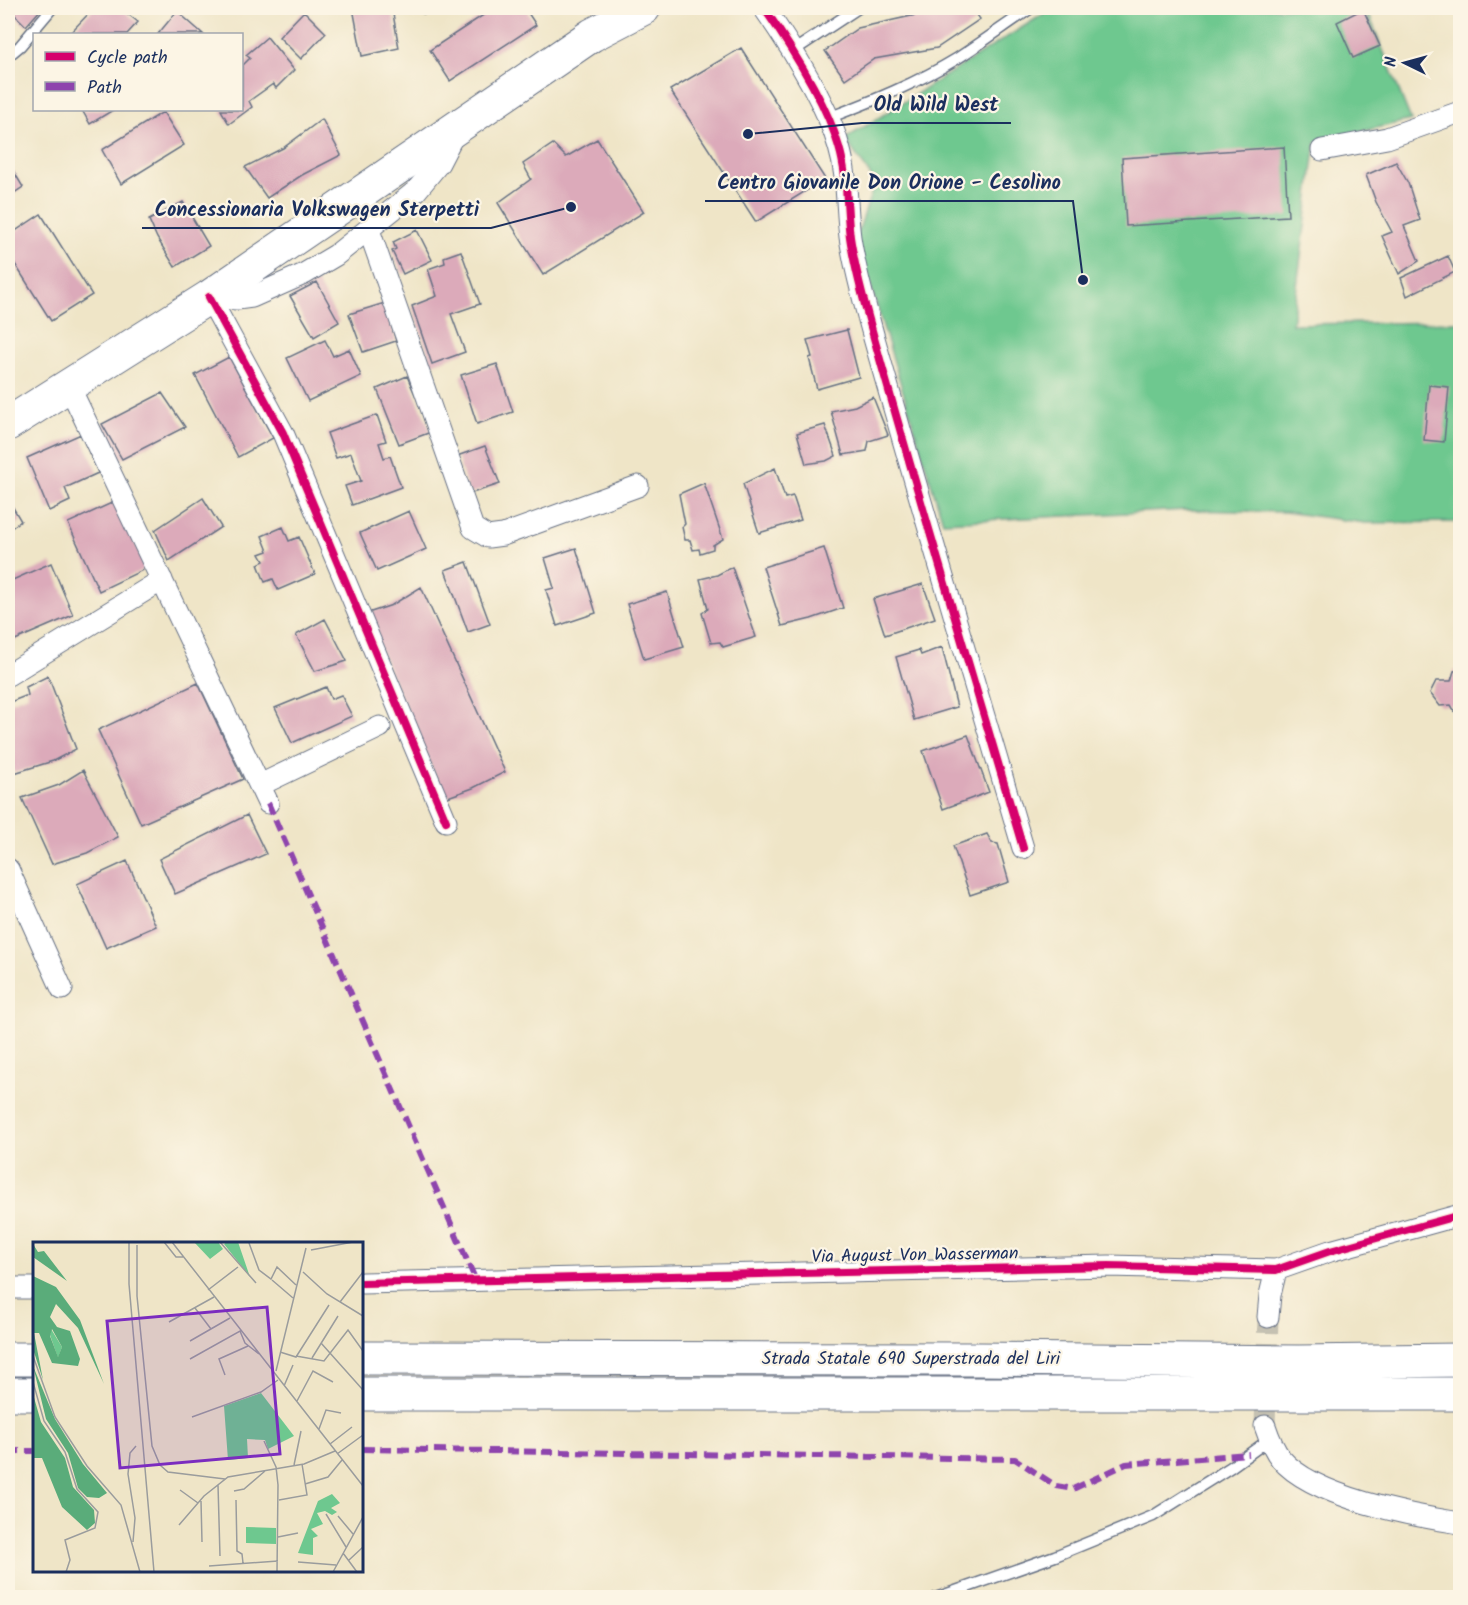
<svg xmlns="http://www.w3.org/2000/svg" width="1468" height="1605" font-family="Kalam,sans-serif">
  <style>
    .green { fill: #6ec88f; stroke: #447c76; stroke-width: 1.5 }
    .building { fill: #dcaaba }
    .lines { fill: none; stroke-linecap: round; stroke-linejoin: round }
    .minor-tunnel { stroke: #c5c1b2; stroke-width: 21; stroke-dasharray: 21 10; stroke-linecap: butt }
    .service-casing { stroke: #656f83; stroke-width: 13 }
    .minor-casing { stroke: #656f83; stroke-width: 23 }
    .primary-casing { stroke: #656f83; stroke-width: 35 }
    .trunk-casing { stroke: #656f83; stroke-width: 35 }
    .service { stroke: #fff; stroke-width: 10 }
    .minor { stroke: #fff; stroke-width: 21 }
    .primary { stroke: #fff; stroke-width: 33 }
    .trunk { stroke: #fff; stroke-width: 33 }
    .quiet { stroke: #8e44ad; stroke-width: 6; stroke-dasharray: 12 6; stroke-linecap: butt }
    .cycleway-casing { stroke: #fcf5e5; stroke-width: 11 }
    .cycleway { stroke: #d6006c; stroke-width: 8 }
    .labels { text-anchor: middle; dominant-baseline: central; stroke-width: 4.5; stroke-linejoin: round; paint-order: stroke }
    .street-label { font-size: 18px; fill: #1b2f5e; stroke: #fcf5e5 }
    .inset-road { fill: none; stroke: #9a9c9d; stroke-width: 1.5 }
    .view { fill: #7b2cbf; fill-opacity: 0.15; stroke: #7b2cbf; stroke-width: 3 }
    .inset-edge { fill: none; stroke: #1b2f5e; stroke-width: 3 }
    .leader { fill: none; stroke: #1b2f5e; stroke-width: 2 }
    .callout-dot { fill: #1b2f5e; stroke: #fcf5e5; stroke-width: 2 }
    .callout-label { font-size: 20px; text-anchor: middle; font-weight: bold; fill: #1b2f5e; stroke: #fcf5e5; stroke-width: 4.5; stroke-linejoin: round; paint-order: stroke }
  </style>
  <rect width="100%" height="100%" fill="#fcf5e5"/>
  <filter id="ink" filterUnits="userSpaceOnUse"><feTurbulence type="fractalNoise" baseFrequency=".0167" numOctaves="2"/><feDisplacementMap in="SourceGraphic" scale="12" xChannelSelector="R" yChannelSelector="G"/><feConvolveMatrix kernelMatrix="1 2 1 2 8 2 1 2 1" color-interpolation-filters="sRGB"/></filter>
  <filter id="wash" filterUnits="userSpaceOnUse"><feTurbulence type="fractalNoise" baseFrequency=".008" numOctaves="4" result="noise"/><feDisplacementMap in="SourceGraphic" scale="24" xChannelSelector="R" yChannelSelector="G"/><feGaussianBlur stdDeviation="1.35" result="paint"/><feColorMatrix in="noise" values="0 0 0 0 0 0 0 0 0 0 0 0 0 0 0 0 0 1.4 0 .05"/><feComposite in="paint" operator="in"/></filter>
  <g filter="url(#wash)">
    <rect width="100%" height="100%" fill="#efe5c7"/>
    <path class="green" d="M 1053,8 L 1366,8 L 1411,120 L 1316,142 L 1292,324 L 1460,322 L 1460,522 L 1365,523 L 1285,512 L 1187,510 L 943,522 L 856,238 L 875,182 L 845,139 Z"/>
    <g id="blocks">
      <path class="building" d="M 8,8 L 42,8 L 26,26 Z
        M 94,8 L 120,8 L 138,22 L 127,34 L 74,34 L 71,32 Z
        M 353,8 L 392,8 L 399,48 L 362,56 Z
        M 422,8 L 453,8 L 453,9 L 423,14 Z
        M 494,8 L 527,8 L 528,13 L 536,25 L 450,81 L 430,50 Z
        M 936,8 L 972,8 L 980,19 L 937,48 L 874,59 L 845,79 L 825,51 L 858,28 L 929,12 Z
        M 1363,9 L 1380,46 L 1353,58 L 1337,22 Z
        M 177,11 L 203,34 L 158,34 Z
        M 304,11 L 326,33 L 301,59 L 279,37 Z
        M 267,37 L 294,70 L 276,88 L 273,84 L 249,101 L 252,107 L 229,124 L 221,110 L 242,110 L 242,66 L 250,58 L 246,55 Z
        M 741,48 L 825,179 L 756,222 L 670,90 Z
        M 82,110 L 113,110 L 90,124 Z
        M 163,112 L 184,145 L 121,184 L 102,150 Z
        M 322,119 L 341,155 L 302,175 L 267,198 L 245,167 L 283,148 Z
        M 597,139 L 644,212 L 543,275 L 498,203 L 531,179 L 523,164 L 553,144 L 566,157 Z
        M 1284,147 L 1288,216 L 1126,226 L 1122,158 Z
        M 8,162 L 23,187 L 8,197 Z
        M 1396,162 L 1408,183 L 1420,220 L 1404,226 L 1419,261 L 1399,274 L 1382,236 L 1392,232 L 1376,202 L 1366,175 Z
        M 183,202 L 209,246 L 175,267 L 157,238 L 149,220 Z
        M 41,214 L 92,295 L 51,321 L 8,253 L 8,236 Z
        M 417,230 L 432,260 L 403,274 L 392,251 L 396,249 L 393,242 Z
        M 461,251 L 480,304 L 451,314 L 465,352 L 432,364 L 412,306 L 437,296 L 428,269 L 445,263 L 444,257 Z
        M 1448,256 L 1455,272 L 1407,296 L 1401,278 Z
        M 317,282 L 339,322 L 314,337 L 290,296 Z
        M 385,303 L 396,341 L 363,352 L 349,314 Z
        M 847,330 L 859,377 L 817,389 L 809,358 L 812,357 L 807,340 Z
        M 325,340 L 333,356 L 349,349 L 361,376 L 308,401 L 287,358 Z
        M 229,357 L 273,438 L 238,457 L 195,375 Z
        M 497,364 L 513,412 L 477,424 L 461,375 Z
        M 407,376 L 431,432 L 399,444 L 377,389 Z
        M 1429,385 L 1449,387 L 1444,442 L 1424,440 Z
        M 162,393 L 185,427 L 122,459 L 102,424 Z
        M 873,397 L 888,435 L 869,441 L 867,451 L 843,455 L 831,411 L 855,406 Z
        M 377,415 L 386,441 L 379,443 L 384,458 L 390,456 L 401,487 L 352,505 L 345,486 L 361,481 L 351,453 L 336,458 L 327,433 Z
        M 825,425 L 836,456 L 826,461 L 806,464 L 797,433 Z
        M 81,434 L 98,473 L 65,488 L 70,501 L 49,511 L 27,458 Z
        M 485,446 L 500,484 L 469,494 L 457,456 Z
        M 775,468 L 785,498 L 793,496 L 801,520 L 759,533 L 743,484 Z
        M 704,483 L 723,539 L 713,545 L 713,549 L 700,553 L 699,549 L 693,550 L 690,540 L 685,540 L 682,527 L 685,524 L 679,494 Z
        M 203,498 L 221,527 L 169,561 L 155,530 Z
        M 8,499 L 21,521 L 8,530 Z
        M 116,501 L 147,568 L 99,591 L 68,523 Z
        M 409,511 L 426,549 L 377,571 L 360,533 Z
        M 283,527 L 289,541 L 299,537 L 315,574 L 278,590 L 273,579 L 265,582 L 258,564 L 264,561 L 260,554 L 268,551 L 262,536 Z
        M 576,548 L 596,613 L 557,626 L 546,590 L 554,588 L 545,558 Z
        M 824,548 L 843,608 L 811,619 L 782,626 L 763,567 Z
        M 467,562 L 490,624 L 468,632 L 445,570 Z
        M 51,563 L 73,615 L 8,643 L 8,582 Z
        M 732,567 L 756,637 L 723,647 L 720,642 L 711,643 L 702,613 L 708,609 L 700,579 L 717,575 Z
        M 923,584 L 935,618 L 885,635 L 873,599 Z
        M 421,587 L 505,772 L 473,788 L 445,798 L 365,614 L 392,605 Z
        M 667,592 L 684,647 L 644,659 L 627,604 Z
        M 325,619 L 347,661 L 315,671 L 296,635 Z
        M 942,647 L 957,707 L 914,720 L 896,657 L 919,650 L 921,655 Z
        M 1460,670 L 1460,714 L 1457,715 L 1451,705 L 1440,706 L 1430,693 L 1436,681 L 1451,681 L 1454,671 Z
        M 48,676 L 76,749 L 53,761 L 14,773 L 8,758 L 8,709 L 10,702 L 28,695 L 26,687 Z
        M 198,683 L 243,779 L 141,824 L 98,730 Z
        M 326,687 L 331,699 L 341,695 L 352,716 L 292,743 L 275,708 Z
        M 968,735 L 989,792 L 943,809 L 923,751 Z
        M 83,770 L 118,837 L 87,853 L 52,864 L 22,798 L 59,785 Z
        M 247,815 L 266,854 L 175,894 L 159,859 Z
        M 987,834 L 992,843 L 998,844 L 1009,882 L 970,895 L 953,846 Z
        M 127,861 L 156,926 L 106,948 L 77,884 Z"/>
    </g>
  </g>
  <g filter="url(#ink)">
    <use href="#blocks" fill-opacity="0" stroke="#656f83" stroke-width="1.5"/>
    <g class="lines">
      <path class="minor-tunnel" d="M 1265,1426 L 1268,1317"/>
      <g class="service-casing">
        <path id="service" d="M 793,51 L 858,8
          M 8,56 L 20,46 L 52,8
          M 828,118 C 873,101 917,83 958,58 C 983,42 1007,24 1031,8
          M 936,1598 L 1055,1556 L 1153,1516 L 1231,1467 L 1270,1439"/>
      </g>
      <g class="minor-casing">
        <path id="minor" d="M 764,8 C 791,47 826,101 839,147 C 848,177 846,206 850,237 C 855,271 865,305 874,338 C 922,509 973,678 1023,848
          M 1322,150 L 1387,138 L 1460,112
          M 369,230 L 473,528 L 488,537 L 503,535 L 638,486
          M 209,297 L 283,433 L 446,821
          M 209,297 L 237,299 L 252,297 L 304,274 L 336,255 L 416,191 L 439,163 L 455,132
          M 69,386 L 268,803
          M 8,675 L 162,580
          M 260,785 L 380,727
          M 8,869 L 62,989
          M 362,1283 L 1109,1266 L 1276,1270 L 1330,1251 L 1460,1215
          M 8,1288 L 34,1288
          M 1268,1317 L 1270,1295 L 1276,1270
          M 1265,1426 C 1269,1438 1273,1449 1281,1459 C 1313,1497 1413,1516 1460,1523"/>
      </g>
      <g class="primary-casing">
        <path id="primary" d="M 8,424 L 209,297 L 592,35 L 644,8"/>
      </g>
      <g class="trunk-casing">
        <path id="trunk" d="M 362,1358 L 979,1359 L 1299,1362 L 1460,1360
          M 8,1359 L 34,1359
          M 8,1394 L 34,1394
          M 362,1394 L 1460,1394"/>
      </g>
      <use href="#service" class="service"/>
      <use href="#minor" class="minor"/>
      <use href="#primary" class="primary"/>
      <use href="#trunk" class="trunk"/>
      <path class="quiet" d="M 268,803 L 476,1281
        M 362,1449 L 1015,1459 L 1056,1486 L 1073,1489 L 1126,1464 L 1249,1454
        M 8,1451 L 34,1451"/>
      <g class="cycleway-casing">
        <path id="cycleway" d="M 764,8 C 791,47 826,101 839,147 C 848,177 846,206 850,237 C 855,271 865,305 874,338 C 922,509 973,678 1023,848
          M 209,297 L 283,433 L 446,821
          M 362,1283 L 1109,1266 L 1276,1270 L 1330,1251 L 1460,1215"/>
      </g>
      <use href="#cycleway" class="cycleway"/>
    </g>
  </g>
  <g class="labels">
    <g class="street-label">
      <text transform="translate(915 1256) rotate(-1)">Via August Von Wasserman</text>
      <text x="911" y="1359">Strada Statale 690 Superstrada del Liri</text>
    </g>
  </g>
  <g transform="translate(33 1242)">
    <rect width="330" height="330" fill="#efe5c7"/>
    <path d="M 161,0 L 185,0 L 190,7 L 177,17 ZM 194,0 L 205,0 L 217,35 L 191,2 ZM 18,87 L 29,105 L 25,116 L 17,93 ZM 228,151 L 261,194 L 235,207 L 232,198 L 214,197 L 215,216 L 195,218 L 191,164 ZM 299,252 L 307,261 L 298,266 L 304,270 L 299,273 L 292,269 L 284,271 L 290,282 L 278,287 L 285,294 L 280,296 L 280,313 L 265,311 L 285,259 ZM 213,285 L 243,286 L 243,302 L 213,301 Z" fill="#6ec88f"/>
    <path d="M 0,2 L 5,10 L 11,9 L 34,39 L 0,15 ZM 0,34 L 23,45 L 47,78 L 71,142 L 45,86 L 23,62 L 17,75 L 24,85 L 37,89 L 47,117 L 45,124 L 19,121 L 6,91 L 1,91 L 10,138 L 0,107 ZM 19,87 L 29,105 L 25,115 L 17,94 ZM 0,124 L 22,177 L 50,222 L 74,251 L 66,256 L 54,255 L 45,246 L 35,211 L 13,177 ZM 0,152 L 8,180 L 32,216 L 40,245 L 61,268 L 62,281 L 54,288 L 29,265 L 9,216 L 0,216 Z" fill="#5aac7a" fill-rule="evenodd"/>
    <path class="inset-road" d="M 96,0 L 96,42 L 121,330M 131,0 L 143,15 L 151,15M 139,0 L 330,244M 187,0 L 223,41M 216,1 L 226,28 L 238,37 L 244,25 L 263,43M 104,3 L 104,54 L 119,204 L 127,223 L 135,230 L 192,237M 278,8 L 320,0M 270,30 L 294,52 L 330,74M 239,38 L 260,56M 175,48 L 205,25M 307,60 L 330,30M 162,66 L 178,87M 136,80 L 181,55M 157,99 L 197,76M 288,101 L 330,148M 247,110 L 263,115 L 296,63M 0,114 L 22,175 L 54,224 L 88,263 L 107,330M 263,114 L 291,119 L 315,88 L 330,109M 279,116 L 305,74M 157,117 L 207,89 L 212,101 L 226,112M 243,129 L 273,6M 192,133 L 186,117 L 215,104M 0,140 L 11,179 L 32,210 L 44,247 L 65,270 L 62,286 L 32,298 L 37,318 L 33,330M 251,144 L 260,123M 264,159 L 280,129 L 300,140M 159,175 L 228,150 L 245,138M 286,187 L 293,168 L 308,171M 231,199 L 243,225 L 245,243 L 244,330M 297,202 L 319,185M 304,212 L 330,193M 261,223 L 268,189M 272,242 L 295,235 L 309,218M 185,243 L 187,314M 147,248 L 165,261M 201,249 L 211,247 L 232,229M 203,258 L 204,309 L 209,312 L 210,321M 246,258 L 274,253 L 269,222M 168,259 L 169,300M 293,272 L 313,305M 305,274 L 320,292M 146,283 L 171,254 L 195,235 L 271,222 L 302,209M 245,295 L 265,291M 100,300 L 102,276 L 95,232 L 97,211 L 103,204M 310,311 L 324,330M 316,318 L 330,305M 265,320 L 303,323M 176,324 L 245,319M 300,330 L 330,275"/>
    <path class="view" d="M 234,65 L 247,212 L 87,226 L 74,79 Z"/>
    <rect width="330" height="330" class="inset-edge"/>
  </g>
  <path class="leader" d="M748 134L862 123H1011M1083 280L1073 201H705M571 207L491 228H142"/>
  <g class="callout-dot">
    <circle cx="748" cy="134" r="6"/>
    <circle cx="1083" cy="280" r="6"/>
    <circle cx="571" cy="207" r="6"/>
  </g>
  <g class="callout-label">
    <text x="936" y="111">Old Wild West</text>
    <text x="889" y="189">Centro Giovanile Don Orione - Cesolino</text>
    <text x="317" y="216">Concessionaria Volkswagen Sterpetti</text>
  </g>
  <rect width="1468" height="1605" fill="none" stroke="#fcf5e5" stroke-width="30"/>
  <rect x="33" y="33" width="210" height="78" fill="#fcf5e5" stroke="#a2a6af" stroke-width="1.5"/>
  <rect x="45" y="52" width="30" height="9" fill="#d6006c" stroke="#a2a6af" stroke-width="1.5"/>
  <text x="87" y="63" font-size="18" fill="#1b2f5e">Cycle path</text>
  <rect x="45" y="82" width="30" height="9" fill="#8e44ad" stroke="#a2a6af" stroke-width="1.5"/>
  <text x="87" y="93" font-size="18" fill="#1b2f5e">Path</text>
  <g transform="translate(1405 63) rotate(275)" stroke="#fcf5e5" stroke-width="4.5" paint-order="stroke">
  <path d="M0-4.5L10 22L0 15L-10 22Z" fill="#1b2f5e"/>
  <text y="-9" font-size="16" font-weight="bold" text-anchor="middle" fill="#1b2f5e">N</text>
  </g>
</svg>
